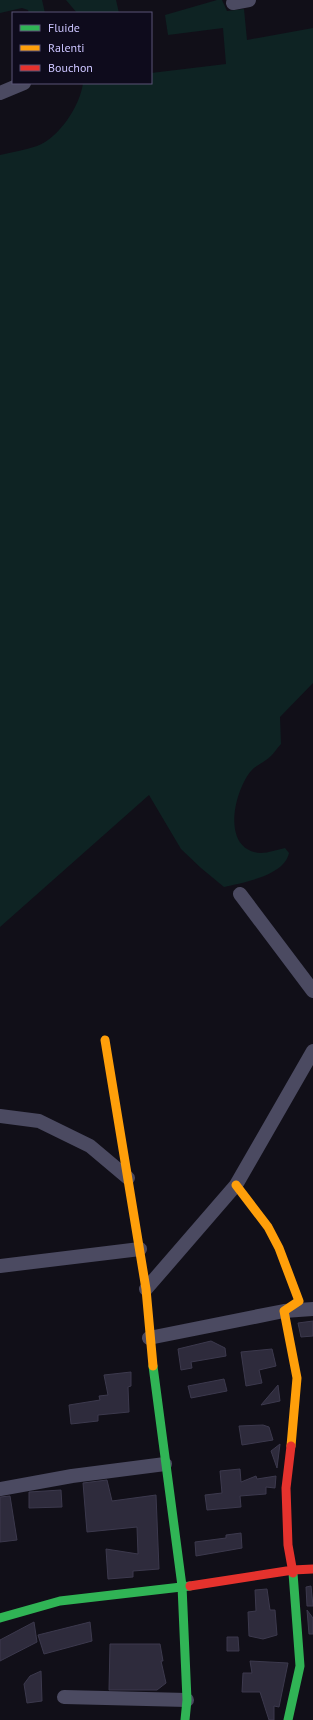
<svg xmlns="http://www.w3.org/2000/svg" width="313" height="1720" font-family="'PT Sans',sans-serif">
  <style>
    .green { fill: #0e2323 }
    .building { fill: #2e2b3c; stroke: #3c394d }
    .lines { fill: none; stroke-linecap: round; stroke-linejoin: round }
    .street { stroke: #4b4a61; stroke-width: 14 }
    .fast { stroke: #30b455; stroke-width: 9 }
    .slow { stroke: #ff9f0a; stroke-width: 9 }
    .jam { stroke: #e5322d; stroke-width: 9 }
  </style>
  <rect width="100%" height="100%" fill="#110f18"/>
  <path class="green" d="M 0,0 L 42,0 L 45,13 L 29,13 L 28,10 L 22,8 L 0,13 Z
    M 66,0 L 116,0 L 119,13 L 77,13 Z
    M 217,0 L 222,0 L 227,11 L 244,9 L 247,40 L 313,28 L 313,683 L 280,717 L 281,744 C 277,748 274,753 271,756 C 265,762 256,765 251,771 C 235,790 222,843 254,852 C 264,855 275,850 285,848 L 289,853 C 284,876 244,882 224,887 L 201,868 L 181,849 L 149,795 L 0,927 L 0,155 C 12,152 25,150 37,146 C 59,138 80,106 83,83 L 151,83 L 151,73 L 226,64 L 223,28 L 168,35 L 165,15 Z"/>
  <path class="building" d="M 313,1321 L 313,1336 L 301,1337 L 298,1323 Z
    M 211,1341 L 225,1348 L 226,1356 L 191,1362 L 192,1368 L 181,1370 L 178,1349 Z
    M 272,1349 L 276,1366 L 259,1370 L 262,1383 L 246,1386 L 241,1352 Z
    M 131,1372 L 131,1386 L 128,1387 L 129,1412 L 98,1415 L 98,1421 L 71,1424 L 69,1405 L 100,1400 L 99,1396 L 108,1395 L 104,1375 Z
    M 224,1379 L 227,1391 L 191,1398 L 188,1386 Z
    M 278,1385 L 280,1401 L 261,1405 Z
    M 263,1425 L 269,1427 L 273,1440 L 242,1445 L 239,1426 Z
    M 280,1444 L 277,1468 L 271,1451 Z
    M 240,1469 L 241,1482 L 256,1476 L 257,1479 L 276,1476 L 275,1488 L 266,1487 L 266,1494 L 240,1496 L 241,1507 L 207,1510 L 205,1495 L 222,1493 L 220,1471 Z
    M 107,1480 L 112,1501 L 156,1495 L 159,1569 L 133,1571 L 133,1577 L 108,1579 L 106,1549 L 138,1554 L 137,1527 L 87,1532 L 83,1483 Z
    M 61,1490 L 62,1507 L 29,1508 L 29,1492 Z
    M 10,1496 L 17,1540 L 0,1542 L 0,1497 Z
    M 241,1533 L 242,1548 L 196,1556 L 195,1542 L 226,1538 L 226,1535 Z
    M 311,1586 L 313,1606 L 307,1606 L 306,1587 Z
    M 267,1589 L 270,1610 L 275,1610 L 277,1635 L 263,1639 L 249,1636 L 248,1612 L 256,1611 L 255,1590 Z
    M 307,1610 L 313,1618 L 313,1634 L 309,1634 Z
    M 34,1622 L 37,1642 L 0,1661 L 0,1640 Z
    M 90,1622 L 92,1641 L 44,1654 L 38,1635 Z
    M 227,1637 L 238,1637 L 239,1651 L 227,1651 Z
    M 110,1644 L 160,1644 L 163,1661 L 161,1661 L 166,1683 L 157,1690 L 109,1690 Z
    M 250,1661 L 288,1663 L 279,1707 L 274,1706 L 274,1720 L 269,1720 L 260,1692 L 242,1692 L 243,1673 L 252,1673 Z
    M 41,1671 L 42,1701 L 27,1703 L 24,1684 L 30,1676 Z"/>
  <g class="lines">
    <path class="street" d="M 233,3 L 249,0
      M 0,93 L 24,83
      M 240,894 L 313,991
      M 0,1116 L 39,1121 L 90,1146 L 128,1178
      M 0,1266 L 140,1249
      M 146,1289 L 236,1185 L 313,1051
      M 149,1338 L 284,1311 L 313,1309
      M 0,1489 L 72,1476 L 165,1464
      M 64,1697 L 187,1700"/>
    <path class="fast" d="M 153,1366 L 182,1586 L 187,1700 L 185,1720
      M 0,1618 L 60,1601 L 190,1586
      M 288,1720 L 300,1666 L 293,1573"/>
    <path class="slow" d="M 105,1040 L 146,1289 L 153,1366
      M 236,1185 L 268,1227 L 279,1248 L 299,1301 L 284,1311 L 297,1378 L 291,1446"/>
    <path class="jam" d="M 291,1446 L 286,1488 L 288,1545 L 293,1573
      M 190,1586 L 293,1570 L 313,1569"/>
  </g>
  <rect x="12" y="12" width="140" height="72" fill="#0e0b1c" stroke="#5a5577"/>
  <rect x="20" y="25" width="20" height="6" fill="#30b455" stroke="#5a5577"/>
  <text x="48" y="32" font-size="12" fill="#ccc5ff">Fluide</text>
  <rect x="20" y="45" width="20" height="6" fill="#ff9f0a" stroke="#5a5577"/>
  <text x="48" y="52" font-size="12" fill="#ccc5ff">Ralenti</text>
  <rect x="20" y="65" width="20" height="6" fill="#e5322d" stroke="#5a5577"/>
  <text x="48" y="72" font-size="12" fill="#ccc5ff">Bouchon</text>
</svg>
